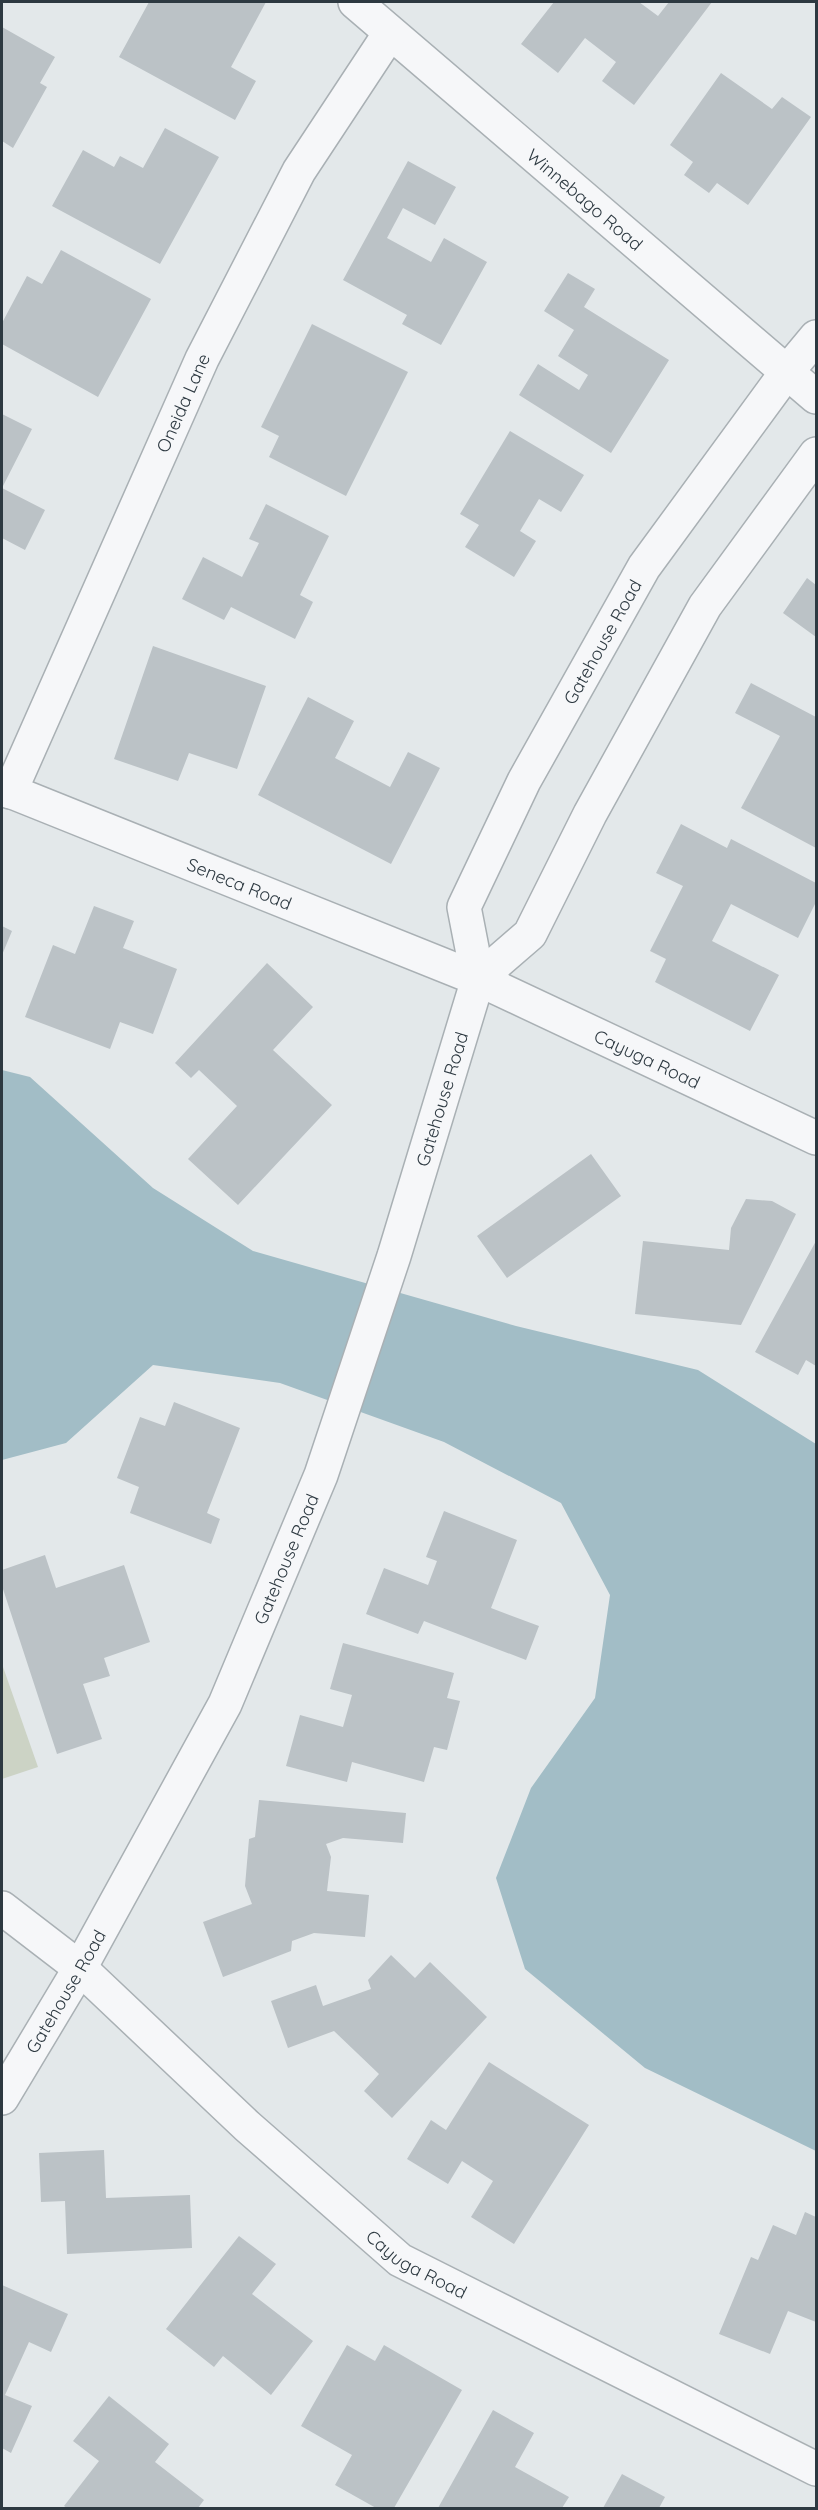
<svg xmlns="http://www.w3.org/2000/svg" width="818" height="2510" font-family="Quicksand,sans-serif">
  <style>
    .green { fill: #ccd3c5 }
    .water { fill: #a2bdc6 }
    .building { fill: #bbc2c6 }
    .lines { fill: none; stroke-linecap: round; stroke-linejoin: round }
    .street-casing { stroke: #a9b0b4; stroke-width: 36 }
    .street { stroke: #f6f7f9; stroke-width: 33 }
    .labels { text-anchor: middle; dominant-baseline: central; stroke-width: 6; stroke-linejoin: round; paint-order: stroke }
    .street-label { font-size: 18px; fill: #2d3941; stroke: #f3f6f7 }
  </style>
  <rect width="100%" height="100%" fill="#e3e8ea"/>
  <path class="green" d="M 2,1664 L 38,1767 L 2,1779 Z"/>
  <path class="water" d="M 2,1070 L 30,1077 L 153,1188 L 253,1251 L 516,1326 L 698,1370 L 816,1444 L 816,2151 L 645,2068 L 525,1969 L 496,1878 L 531,1788 L 595,1698 L 610,1595 L 561,1503 L 444,1442 L 280,1383 L 153,1365 L 66,1443 L 2,1460 Z"/>
  <path class="building" d="M 149,2 L 266,2 L 231,67 L 256,81 L 235,120 L 119,57 Z
    M 554,2 L 639,2 L 658,16 L 669,2 L 712,2 L 634,105 L 602,81 L 616,62 L 585,38 L 558,73 L 521,44 Z
    M 2,27 L 55,57 L 40,83 L 47,87 L 13,148 L 2,141 Z
    M 721,73 L 772,109 L 782,97 L 811,117 L 748,205 L 717,183 L 709,193 L 684,175 L 693,162 L 670,145 Z
    M 165,128 L 219,157 L 160,264 L 52,206 L 83,150 L 114,167 L 120,156 L 143,168 Z
    M 408,161 L 456,187 L 435,225 L 403,208 L 387,238 L 431,262 L 444,238 L 487,262 L 441,345 L 402,324 L 407,315 L 343,280 Z
    M 61,250 L 151,299 L 98,397 L 2,344 L 2,323 L 27,276 L 42,284 Z
    M 568,273 L 595,289 L 584,307 L 669,360 L 611,453 L 519,395 L 538,364 L 579,390 L 588,375 L 558,356 L 574,330 L 544,311 Z
    M 312,324 L 408,372 L 346,496 L 269,457 L 279,436 L 261,427 Z
    M 2,414 L 32,429 L 2,488 L 45,510 L 25,550 L 2,538 Z
    M 510,431 L 584,475 L 561,512 L 539,499 L 520,531 L 536,541 L 514,577 L 465,547 L 479,525 L 460,514 Z
    M 266,504 L 329,536 L 300,595 L 313,602 L 295,639 L 231,607 L 224,620 L 182,599 L 203,557 L 242,577 L 259,543 L 249,539 Z
    M 807,578 L 816,585 L 816,637 L 783,613 Z
    M 153,646 L 266,686 L 237,769 L 189,753 L 178,781 L 114,759 Z
    M 751,683 L 816,717 L 816,848 L 741,808 L 780,736 L 735,713 Z
    M 308,697 L 354,721 L 335,758 L 390,787 L 408,752 L 440,768 L 391,864 L 258,795 Z
    M 681,824 L 727,848 L 731,839 L 816,883 L 816,902 L 798,938 L 731,904 L 712,941 L 779,975 L 750,1031 L 655,982 L 666,959 L 650,951 L 683,886 L 656,873 Z
    M 94,906 L 134,921 L 123,948 L 177,969 L 153,1034 L 120,1022 L 110,1049 L 25,1017 L 53,945 L 75,954 Z
    M 2,926 L 12,931 L 2,955 Z
    M 267,963 L 313,1007 L 273,1050 L 332,1105 L 238,1205 L 188,1159 L 237,1106 L 199,1070 L 191,1078 L 175,1063 Z
    M 591,1154 L 621,1196 L 507,1278 L 477,1236 Z
    M 746,1199 L 772,1201 L 796,1214 L 741,1325 L 635,1314 L 643,1241 L 729,1250 L 731,1228 Z
    M 816,1241 L 816,1366 L 806,1360 L 798,1375 L 755,1352 Z
    M 174,1402 L 240,1428 L 207,1513 L 220,1519 L 211,1544 L 130,1513 L 139,1487 L 117,1478 L 140,1417 L 165,1426 Z
    M 444,1511 L 517,1540 L 491,1608 L 539,1626 L 526,1660 L 424,1621 L 418,1634 L 366,1614 L 384,1568 L 428,1585 L 437,1561 L 426,1557 Z
    M 45,1555 L 56,1588 L 124,1565 L 150,1642 L 104,1658 L 110,1676 L 83,1684 L 102,1739 L 57,1754 L 2,1586 L 2,1570 Z
    M 343,1643 L 454,1673 L 447,1698 L 460,1701 L 447,1750 L 434,1747 L 424,1782 L 352,1762 L 347,1782 L 286,1766 L 300,1715 L 343,1727 L 352,1695 L 330,1689 Z
    M 259,1800 L 406,1813 L 403,1843 L 343,1838 L 326,1844 L 331,1857 L 327,1891 L 369,1895 L 365,1937 L 314,1933 L 292,1941 L 291,1951 L 223,1977 L 203,1922 L 252,1904 L 245,1886 L 249,1839 L 255,1837 Z
    M 391,1955 L 415,1978 L 430,1962 L 487,2017 L 392,2118 L 364,2091 L 379,2074 L 334,2031 L 288,2048 L 271,2001 L 316,1985 L 323,2006 L 371,1989 L 368,1980 Z
    M 489,2062 L 589,2125 L 514,2244 L 471,2217 L 493,2181 L 462,2161 L 448,2184 L 407,2159 L 431,2120 L 446,2130 Z
    M 104,2150 L 106,2198 L 190,2195 L 192,2248 L 67,2254 L 65,2201 L 41,2202 L 39,2153 Z
    M 805,2212 L 816,2217 L 816,2322 L 788,2311 L 770,2354 L 719,2334 L 751,2257 L 758,2260 L 773,2225 L 796,2235 Z
    M 239,2236 L 276,2264 L 252,2294 L 313,2341 L 271,2395 L 223,2356 L 214,2367 L 166,2329 Z
    M 2,2285 L 68,2314 L 51,2352 L 29,2342 L 5,2395 L 32,2406 L 11,2453 L 2,2448 Z
    M 347,2345 L 375,2361 L 384,2345 L 462,2390 L 394,2508 L 376,2508 L 335,2485 L 352,2455 L 301,2426 Z
    M 109,2396 L 169,2444 L 155,2462 L 204,2500 L 198,2508 L 67,2508 L 64,2506 L 99,2461 L 73,2441 Z
    M 493,2410 L 534,2433 L 515,2467 L 569,2497 L 562,2508 L 438,2508 Z
    M 622,2474 L 665,2497 L 659,2508 L 603,2508 Z"/>
  <g class="lines">
    <g class="street-casing">
      <g id="street">
        <path id="s1" d="M 355,2 L 816,397"/>
        <path id="s2" d="M 2,788 L 478,979 L 816,1138"/>
        <path id="s3" d="M 10,792 L 202,359 L 299,171 L 390,33"/>
        <path d="M 478,979 L 530,934 L 590,814 L 705,606 L 816,454"/>
        <path id="s4" d="M 2,1908 L 80,1968 L 247,2126 L 400,2260 L 816,2469"/>
        <path id="s5" d="M 2,2098 L 80,1968 L 225,1704 L 321,1475 L 394,1256 L 478,979 L 464,907 L 524,781 L 644,567 L 786,373 L 816,337"/>
      </g>
    </g>
    <use href="#street" class="street"/>
  </g>
  <g class="labels">
    <g class="street-label">
      <text stroke="none"><textPath href="#s1" startOffset="303">Winnebago Road</textPath></text>
      <text stroke="none"><textPath href="#s3" startOffset="426">Oneida Lane</textPath></text>
      <text stroke="none"><textPath href="#s5" startOffset="1594">Gatehouse Road</textPath></text>
      <text stroke="none"><textPath href="#s2" startOffset="256">Seneca Road</textPath></text>
      <text stroke="none"><textPath href="#s2" startOffset="700">Cayuga Road</textPath></text>
      <text stroke="none"><textPath href="#s5" startOffset="1096">Gatehouse Road</textPath></text>
      <text stroke="none"><textPath href="#s5" startOffset="610">Gatehouse Road</textPath></text>
      <text stroke="none"><textPath href="#s5" startOffset="124">Gatehouse Road</textPath></text>
      <text stroke="none"><textPath href="#s4" startOffset="548">Cayuga Road</textPath></text>
    </g>
  </g>
  <rect width="818" height="2510" fill="none" stroke="#2d3941" stroke-width="6"/>
</svg>
